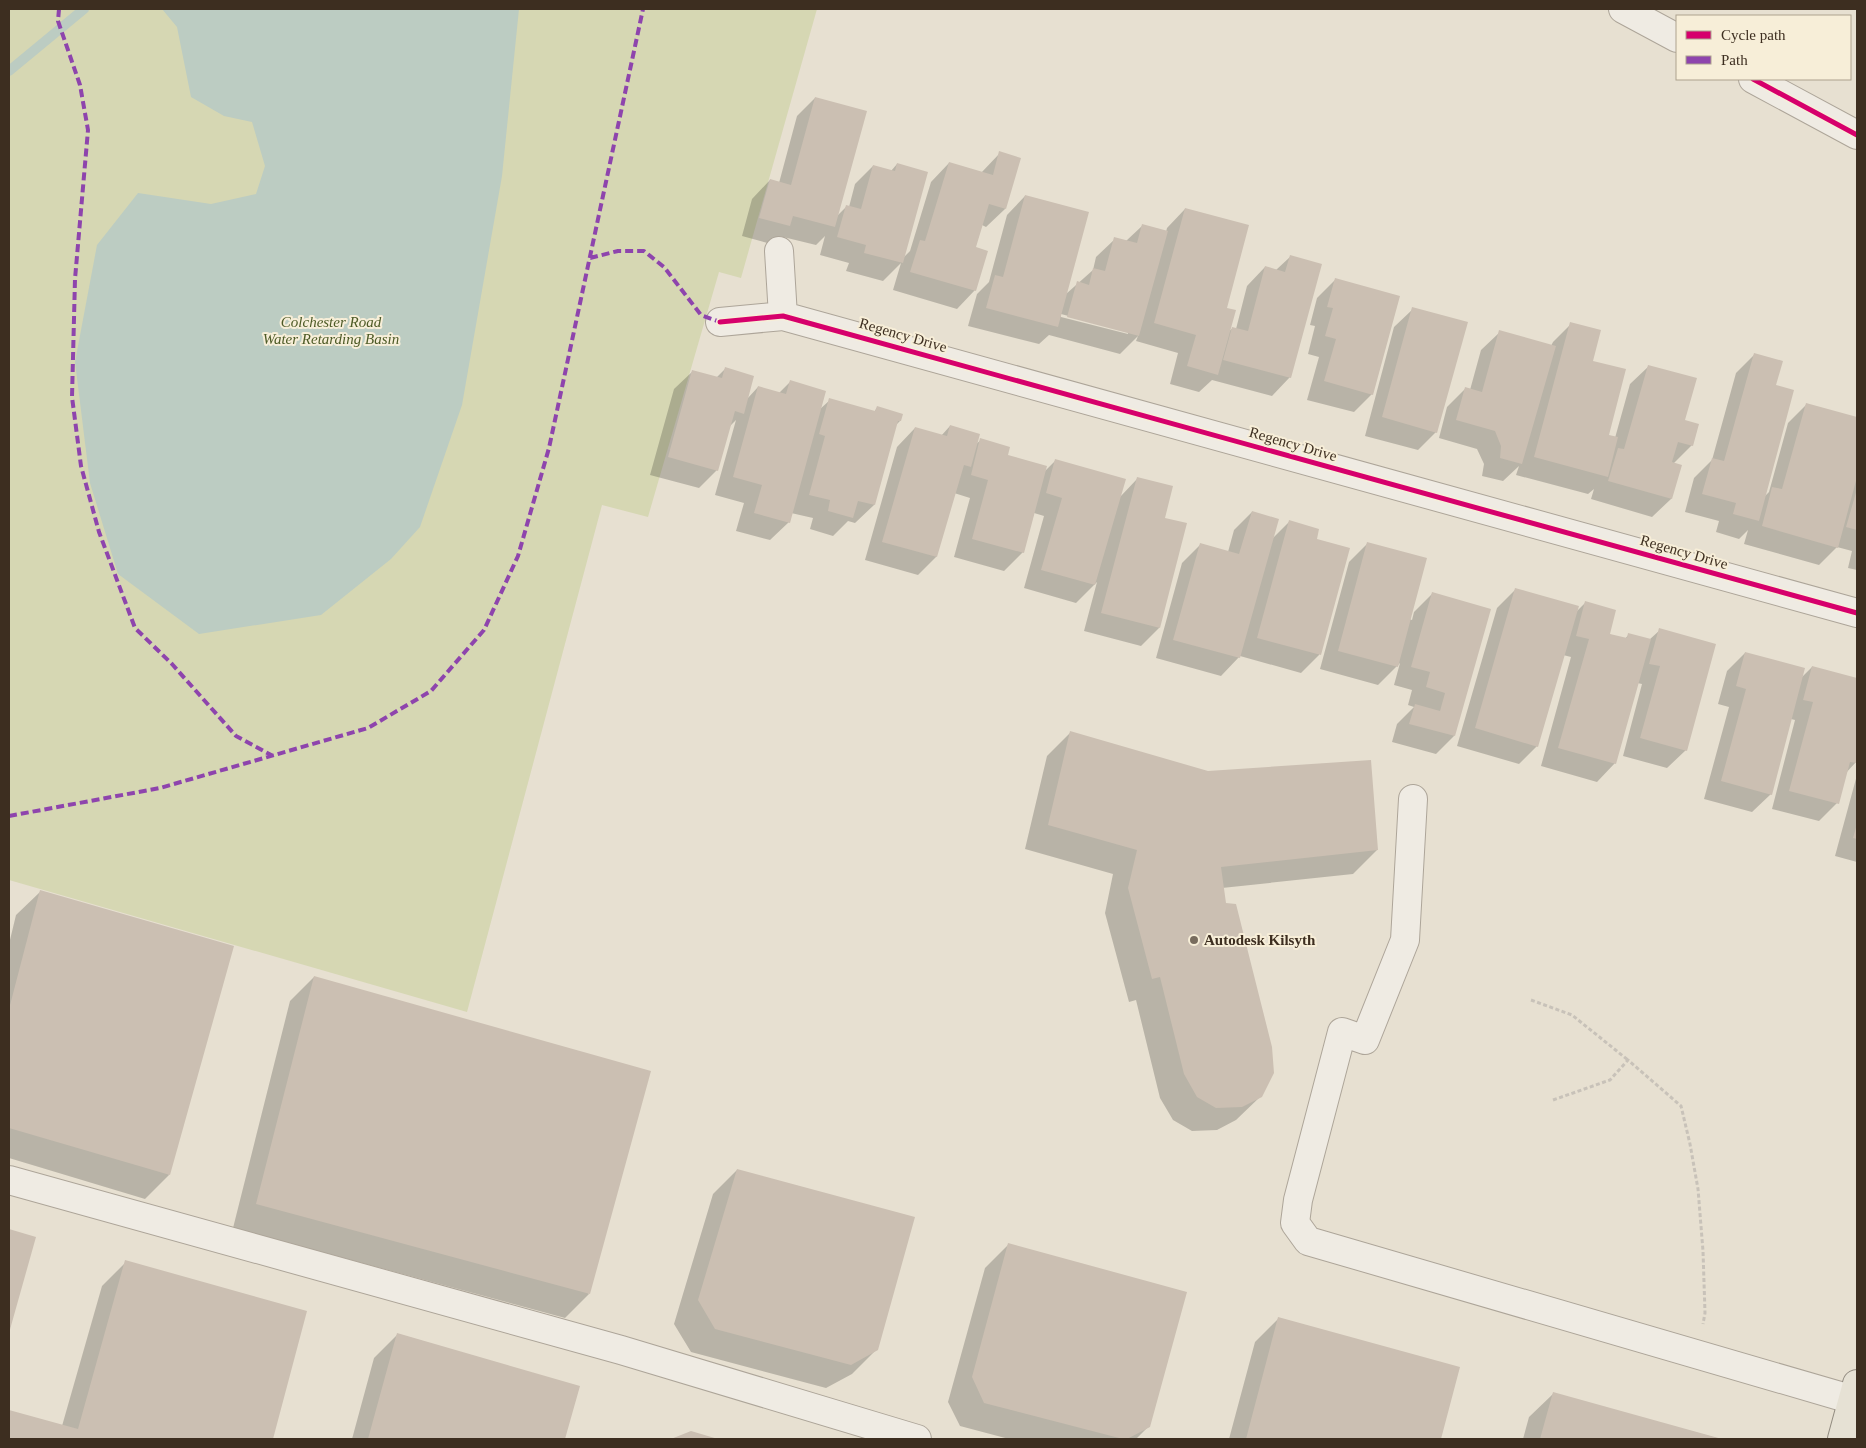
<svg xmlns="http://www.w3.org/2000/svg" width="1866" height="1448" font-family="Georgia,serif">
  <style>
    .green { fill: #d6d7b3 }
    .water { fill: #bcccc2 }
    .shadow { fill: #0003; fill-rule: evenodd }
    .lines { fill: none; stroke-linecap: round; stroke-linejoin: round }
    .stream { stroke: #bcccc2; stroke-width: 10 }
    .building { fill: #cbbfb2 }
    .minor-casing { stroke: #ada599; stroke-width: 30 }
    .major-casing { stroke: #928b80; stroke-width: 30 }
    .path { stroke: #c8c2b9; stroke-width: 3; stroke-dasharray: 4 2.5; stroke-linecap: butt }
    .minor { stroke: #efebe3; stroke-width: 28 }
    .major { stroke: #e6e1d4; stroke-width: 28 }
    .quiet { stroke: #8e44ad; stroke-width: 4; stroke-dasharray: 8 4; stroke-linecap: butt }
    .cycleway-casing { stroke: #f7eed8; stroke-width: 8 }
    .cycleway { stroke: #d6006c; stroke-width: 5 }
    .poi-dot { fill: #786c5e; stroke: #f7eed8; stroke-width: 2 }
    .labels { text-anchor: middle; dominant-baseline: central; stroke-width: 4; stroke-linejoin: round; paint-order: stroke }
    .park-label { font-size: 15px; font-style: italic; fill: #4d5a26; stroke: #f7eed8 }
    .street-label { font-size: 15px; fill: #3d2e20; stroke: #f7eed8 }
    .poi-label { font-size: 15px; font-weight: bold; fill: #3d2e20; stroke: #f7eed8; text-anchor: start }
  </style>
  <rect width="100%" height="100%" fill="#e7e0d1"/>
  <path class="green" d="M 9,9 L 817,9 L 741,278 L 719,272 L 648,517 L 602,505 L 467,1012 L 9,880 Z"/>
  <path class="water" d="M 162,9 L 519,9 L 502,176 L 462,405 L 420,527 L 391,559 L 321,615 L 199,634 L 118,574 L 90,483 L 75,362 L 97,245 L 138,193 L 211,204 L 256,194 L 265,166 L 252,122 L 224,116 L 191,97 L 177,27 Z"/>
  <path class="shadow" d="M 815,98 L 837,216 L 846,207 L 849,207 L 855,184 L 873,166 L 891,171 L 897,164 L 902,259 L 910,251 L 931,182 L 949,163 L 981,173 L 1000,153 L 1005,209 L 986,227 L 982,225 L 975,248 L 975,290 L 957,309 L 893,290 L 901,263 L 883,281 L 846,271 L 849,263 L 820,255 L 825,236 L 816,245 L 779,236 L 771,244 L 742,236 L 752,199 L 770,180 L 779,183 L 797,116 Z
    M 1025,196 L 1066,294 L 1093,270 L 1096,257 L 1115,239 L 1126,241 L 1142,226 L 1166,232 L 1167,228 L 1185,209 L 1225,309 L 1228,332 L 1233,328 L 1236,329 L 1247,286 L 1265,267 L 1276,270 L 1290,257 L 1290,377 L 1272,396 L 1212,380 L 1199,392 L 1170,384 L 1178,353 L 1136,341 L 1138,336 L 1120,354 L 1049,335 L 1039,344 L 968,326 L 977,294 L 989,282 L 1007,215 ZM 1061,314 L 1128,332 L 1128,334 L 1061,317 Z
    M 1335,280 L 1372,394 L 1354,412 L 1307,400 L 1319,357 L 1308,354 L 1315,326 L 1310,325 L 1317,298 Z
    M 1413,309 L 1436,432 L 1418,450 L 1365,436 L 1394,327 Z
    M 1571,324 L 1592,362 L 1607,435 L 1615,438 L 1630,384 L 1649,366 L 1684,420 L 1692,445 L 1673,464 L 1680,466 L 1671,499 L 1652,517 L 1591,499 L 1594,489 L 1588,494 L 1516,475 L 1519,466 L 1503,481 L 1482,476 L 1484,464 L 1477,449 L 1439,438 L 1447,407 L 1465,389 L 1470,390 L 1481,350 L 1500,332 L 1551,346 L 1553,342 Z
    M 1754,355 L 1774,386 L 1764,497 L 1769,492 L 1788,423 L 1806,405 L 1857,419 L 1857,570 L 1848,568 L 1852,551 L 1837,547 L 1819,565 L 1744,544 L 1748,530 L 1739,539 L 1716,532 L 1719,521 L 1685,512 L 1694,478 L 1712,460 L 1736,373 Z
    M 725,369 L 747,399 L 758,387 L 779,393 L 790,382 L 819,410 L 830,400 L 874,412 L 877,408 L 900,421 L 896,425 L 874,505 L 855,523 L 848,521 L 833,536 L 810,529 L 813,518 L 791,513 L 789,522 L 770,540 L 736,531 L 744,503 L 715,495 L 736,420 L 729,427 L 717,470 L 699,488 L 650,475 L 674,389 L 693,371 L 716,378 Z
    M 950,426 L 976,444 L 981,440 L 1006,456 L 1045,471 L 1056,460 L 1120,497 L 1137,479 L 1163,519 L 1159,628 L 1141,646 L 1084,631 L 1097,582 L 1076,603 L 1024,588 L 1044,516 L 1034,513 L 1023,552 L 1004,571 L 954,557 L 970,498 L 954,493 L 936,557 L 918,575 L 865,560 L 897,447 L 915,428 L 941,436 Z
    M 1252,512 L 1273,538 L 1289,522 L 1315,540 L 1348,549 L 1319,655 L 1301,673 L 1240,656 L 1221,676 L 1156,658 L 1182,563 L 1201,544 L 1228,552 L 1234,530 Z
    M 1367,544 L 1409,619 L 1412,620 L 1414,612 L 1432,594 L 1454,736 L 1436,754 L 1392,742 L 1397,724 L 1414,707 L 1408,705 L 1412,690 L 1394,685 L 1400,663 L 1378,685 L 1320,669 L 1349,562 Z
    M 1516,589 L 1576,612 L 1586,602 L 1608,634 L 1625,639 L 1629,634 L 1649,640 L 1660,630 L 1686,750 L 1667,768 L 1623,756 L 1642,684 L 1637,683 L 1615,763 L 1597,782 L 1541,766 L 1571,657 L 1563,655 L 1537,746 L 1519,764 L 1457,746 L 1497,608 Z
    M 1745,653 L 1801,678 L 1812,667 L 1857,679 L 1856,762 L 1845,774 L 1837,803 L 1819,821 L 1772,809 L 1795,720 L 1791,719 L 1771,794 L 1752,812 L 1704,799 L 1729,707 L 1718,704 L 1727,671 Z
    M 1071,732 L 1377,850 L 1353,874 L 1222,888 L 1261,1096 L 1236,1120 L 1217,1130 L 1192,1131 L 1173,1120 L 1160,1098 L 1136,1000 L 1129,1002 L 1105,913 L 1113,874 L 1025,849 L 1047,756 Z
    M 1857,775 L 1857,862 L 1835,856 Z
    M 40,892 L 169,1175 L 145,1199 L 9,1158 L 9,944 L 16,915 Z
    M 314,977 L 589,1294 L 565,1318 L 233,1228 L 290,1001 Z
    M 737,1170 L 877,1349 L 852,1374 L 826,1388 L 691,1352 L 674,1324 L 713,1194 Z
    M 9,1231 L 34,1238 L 9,1331 Z
    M 1009,1244 L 1149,1426 L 1136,1439 L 1009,1439 L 960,1426 L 948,1402 L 985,1268 Z
    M 126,1262 L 305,1312 L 271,1439 L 9,1439 L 9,1411 L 62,1426 L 102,1286 Z
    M 1279,1318 L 1459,1368 L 1440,1439 L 1229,1439 L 1255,1342 Z
    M 398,1334 L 579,1387 L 564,1439 L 352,1439 L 374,1358 Z
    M 1553,1394 L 1720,1439 L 1523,1439 L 1529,1417 Z"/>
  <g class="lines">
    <path class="stream" d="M 9,71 L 84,9"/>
  </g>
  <path class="building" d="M 815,97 L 867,111 L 835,227 L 793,216 L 790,226 L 759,218 L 770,179 L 791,185 Z
    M 999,151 L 1021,158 L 1006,209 L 989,204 L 976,247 L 988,251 L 976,291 L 910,272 L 920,240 L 925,241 L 949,162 L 993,175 Z
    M 897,163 L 928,172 L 903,263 L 864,253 L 866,245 L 837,237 L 846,205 L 861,209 L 873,165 L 895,171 Z
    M 1025,195 L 1089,212 L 1058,327 L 986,308 L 995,275 L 1003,277 Z
    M 1185,208 L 1249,225 L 1227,308 L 1236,310 L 1218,375 L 1187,366 L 1196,335 L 1154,323 Z
    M 1142,224 L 1168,231 L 1139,336 L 1067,317 L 1077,281 L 1089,285 L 1093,268 L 1105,271 L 1114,237 L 1137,243 Z
    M 1290,255 L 1322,264 L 1291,378 L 1223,360 L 1232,327 L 1248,331 L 1265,266 L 1285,272 Z
    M 1335,278 L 1400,296 L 1373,395 L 1324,381 L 1336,339 L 1325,336 L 1333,308 L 1327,307 Z
    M 1412,307 L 1468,322 L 1437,433 L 1382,417 Z
    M 1570,322 L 1601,330 L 1593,361 L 1626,369 L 1609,435 L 1618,437 L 1608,477 L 1534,457 Z
    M 1499,330 L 1556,346 L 1522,464 L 1500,458 L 1501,446 L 1495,431 L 1456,420 L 1465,387 L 1482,392 Z
    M 1754,353 L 1783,361 L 1776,385 L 1794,390 L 1759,521 L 1733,514 L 1736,503 L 1702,494 L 1712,458 L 1724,461 Z
    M 1648,365 L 1697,378 L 1685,420 L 1699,424 L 1693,446 L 1678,442 L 1672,462 L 1682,465 L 1672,499 L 1608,481 L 1618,448 L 1624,449 Z
    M 725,367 L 754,376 L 744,414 L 735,411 L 718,471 L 668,457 L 692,370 L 722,378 Z
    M 790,380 L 826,391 L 790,523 L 754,513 L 762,485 L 733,477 L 758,386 L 786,394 Z
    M 829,398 L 875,411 L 877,406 L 903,414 L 901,421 L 898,421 L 875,505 L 858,501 L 853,518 L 828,511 L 830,500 L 809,495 L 825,436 L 819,434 Z
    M 1806,403 L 1857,417 L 1857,477 L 1838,548 L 1762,526 L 1772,487 L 1782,489 Z
    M 950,425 L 980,434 L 971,467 L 964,465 L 937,557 L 882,542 L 915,427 L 947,436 Z
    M 980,438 L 1010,447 L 1008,455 L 1047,466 L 1024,553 L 972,539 L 988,480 L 971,475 Z
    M 1055,459 L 1126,479 L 1095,585 L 1041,570 L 1062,498 L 1046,493 Z
    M 1137,477 L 1173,486 L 1165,518 L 1187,523 L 1160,628 L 1101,613 Z
    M 1857,489 L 1857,530 L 1846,527 Z
    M 1252,511 L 1279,519 L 1240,658 L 1173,640 L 1200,543 L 1239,554 Z
    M 1289,520 L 1319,529 L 1317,539 L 1350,548 L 1321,655 L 1257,638 Z
    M 1367,542 L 1427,558 L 1398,667 L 1338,651 Z
    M 1515,588 L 1579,606 L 1538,747 L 1475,728 Z
    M 1432,592 L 1491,609 L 1455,736 L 1409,724 L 1415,704 L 1440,711 L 1445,693 L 1426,687 L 1430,672 L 1411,667 Z
    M 1585,601 L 1616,610 L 1610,634 L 1627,638 L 1628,633 L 1651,639 L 1616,764 L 1558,748 L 1589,639 L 1576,636 Z
    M 1659,628 L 1716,644 L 1687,751 L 1640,738 L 1660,666 L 1649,664 Z
    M 1745,652 L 1805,668 L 1772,795 L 1721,781 L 1746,689 L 1736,686 Z
    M 1812,666 L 1857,678 L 1857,763 L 1850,762 L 1839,804 L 1789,791 L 1813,702 L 1803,700 Z
    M 1070,731 L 1208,771 L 1371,760 L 1378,850 L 1221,867 L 1226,903 L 1236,904 L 1272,1047 L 1274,1073 L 1262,1097 L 1242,1107 L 1216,1108 L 1197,1097 L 1184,1074 L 1160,977 L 1152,979 L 1128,888 L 1137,850 L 1048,825 Z
    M 1857,824 L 1857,839 L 1853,838 Z
    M 40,890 L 234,946 L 170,1175 L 9,1128 L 9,1009 Z
    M 314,976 L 651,1071 L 590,1294 L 256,1204 Z
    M 737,1169 L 915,1217 L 878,1350 L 851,1365 L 715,1329 L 698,1300 Z
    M 9,1229 L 36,1237 L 9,1333 Z
    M 1008,1243 L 1187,1292 L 1150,1427 L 1127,1439 L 1123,1439 L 984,1403 L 972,1377 Z
    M 125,1260 L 307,1311 L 273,1439 L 9,1439 L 9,1410 L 78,1429 Z
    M 1278,1317 L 1460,1367 L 1441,1439 L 1246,1439 Z
    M 397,1333 L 580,1386 L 565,1439 L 368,1439 Z
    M 1553,1392 L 1722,1439 L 1540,1439 Z
    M 691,1431 L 718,1439 L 671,1439 Z"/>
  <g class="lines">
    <g class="minor-casing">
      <path id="minor" d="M 1623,9 L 1677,38
        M 1753,79 L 1857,135
        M 779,251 L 783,316
        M 720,322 L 783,316 L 1857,613
        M 1413,799 L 1405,940 L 1365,1040 L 1342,1032 L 1298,1200 L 1295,1223 L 1308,1241 L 1857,1401
        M 9,1180 L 621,1350 L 917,1439"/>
    </g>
    <g class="major-casing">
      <path id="major" d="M 1842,1439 L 1857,1384"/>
    </g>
    <path class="path" d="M 1531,1000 L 1572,1015 L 1628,1060
      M 1553,1100 L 1610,1080 L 1628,1060 L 1681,1106 L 1690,1144 L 1698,1189 L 1703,1251 L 1705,1313 L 1703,1324"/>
    <use href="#minor" class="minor"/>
    <use href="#major" class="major"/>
    <path class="quiet" d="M 59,9 L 58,21 L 80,85 L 88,130 L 75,279 L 72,397 L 81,466 L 99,532 L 135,628 L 172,664 L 236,736 L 273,756
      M 590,258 L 618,251 L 644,251 L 664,267 L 701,315 L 720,322
      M 9,816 L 160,788 L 368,728 L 431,691 L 484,630 L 518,556 L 549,448 L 643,9"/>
    <g class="cycleway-casing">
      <path id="cycleway" d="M 1753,79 L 1857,135
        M 720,322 L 783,316 L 1857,613"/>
    </g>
    <use href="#cycleway" class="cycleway"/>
  </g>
  <circle class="poi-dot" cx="1194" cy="940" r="5"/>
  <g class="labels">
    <g class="park-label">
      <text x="331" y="322">Colchester Road<tspan x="331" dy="17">Water Retarding Basin</tspan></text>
    </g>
    <g class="street-label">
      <text transform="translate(903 335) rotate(16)">Regency Drive</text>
      <text transform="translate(1293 444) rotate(16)">Regency Drive</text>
      <text transform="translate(1684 552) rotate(16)">Regency Drive</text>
    </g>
    <g class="poi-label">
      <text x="1204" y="940">Autodesk Kilsyth</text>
    </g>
  </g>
  <rect width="1866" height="1448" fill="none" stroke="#3d2e20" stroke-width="20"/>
  <rect x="1676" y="15" width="175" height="65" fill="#f7eed8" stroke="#ada18e"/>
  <rect x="1686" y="31" width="25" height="8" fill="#d6006c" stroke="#ada18e"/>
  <text x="1721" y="40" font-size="15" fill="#3d2e20">Cycle path</text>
  <rect x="1686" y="56" width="25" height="8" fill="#8e44ad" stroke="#ada18e"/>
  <text x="1721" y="65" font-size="15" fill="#3d2e20">Path</text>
</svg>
